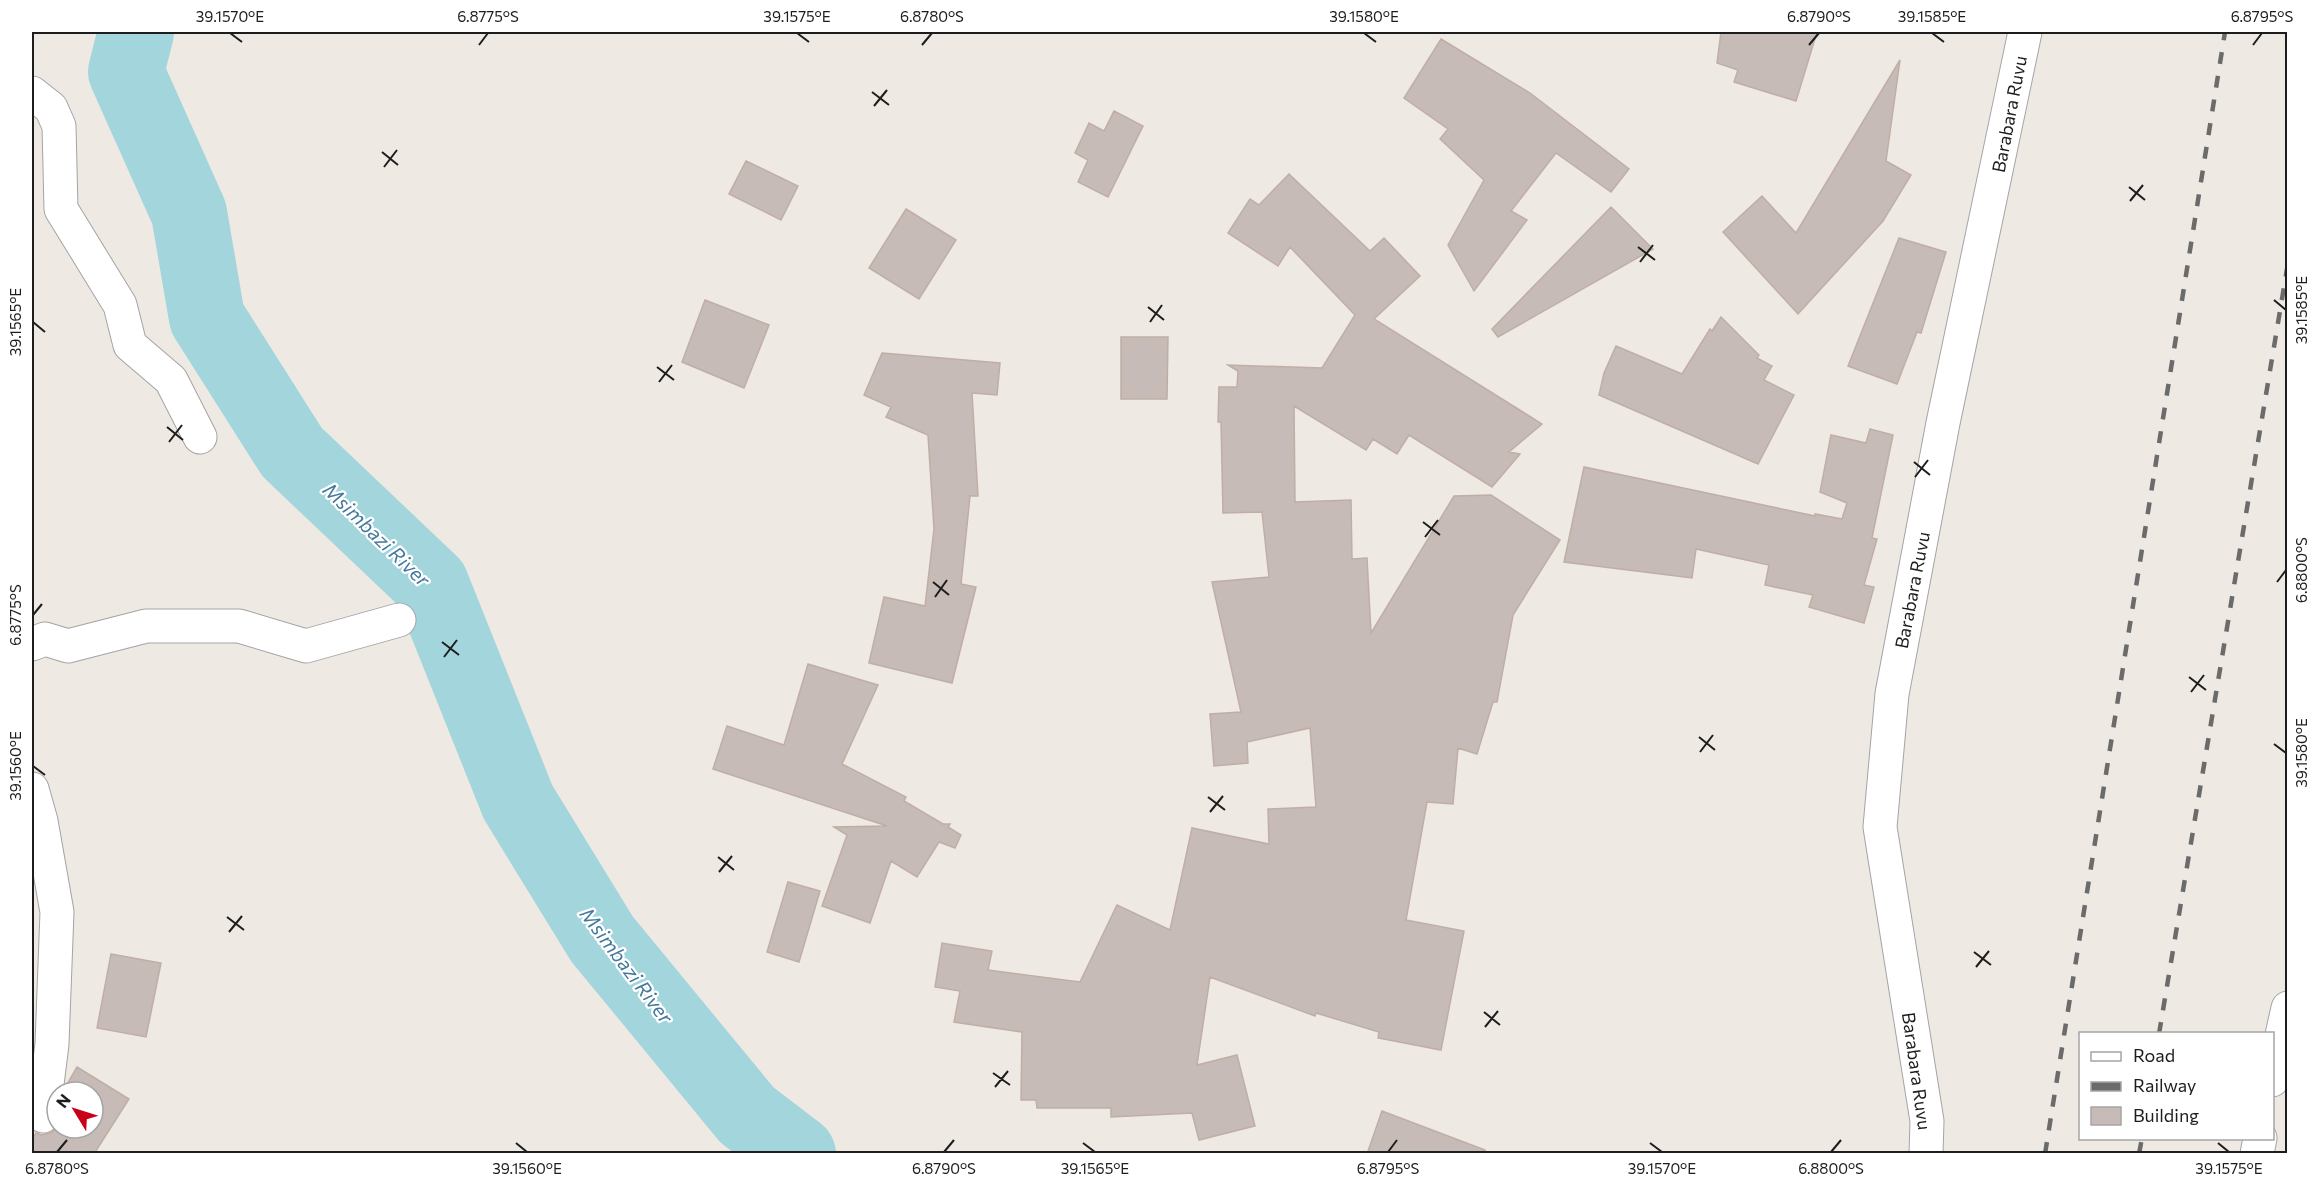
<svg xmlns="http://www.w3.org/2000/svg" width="2319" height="1185" font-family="Commissioner,sans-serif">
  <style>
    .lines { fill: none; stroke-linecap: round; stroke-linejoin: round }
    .river { stroke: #a3d5dc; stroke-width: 76 }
    .building { fill: #c6bbb6; stroke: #c0aea5; stroke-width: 1.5 }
    .street-casing { stroke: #a4a4a4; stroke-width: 35 }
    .street { stroke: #fff; stroke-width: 33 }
    .rail { stroke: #6b6b6b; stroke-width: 4.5; stroke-dasharray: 12 12; stroke-linecap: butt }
    .ticks { fill: none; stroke: #1d1d1d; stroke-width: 2 }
    .labels { text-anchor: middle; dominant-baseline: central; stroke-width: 4.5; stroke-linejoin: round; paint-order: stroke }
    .street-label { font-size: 18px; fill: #1d1d1d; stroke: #fff }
    .water-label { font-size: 20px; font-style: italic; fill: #44799c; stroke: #fff }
    .neatline { fill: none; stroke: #1d1d1d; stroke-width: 2 }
    .ticks-label { font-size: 15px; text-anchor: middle; fill: #1d1d1d }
  </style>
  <rect width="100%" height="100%" fill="#eee9e3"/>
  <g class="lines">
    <path class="river" d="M 136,32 L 126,72 L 189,213 L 207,318 L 292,452 L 431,584 L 518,802 L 602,939 L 747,1115 L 798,1154"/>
  </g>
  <path class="building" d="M 1721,32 L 1817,32 L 1796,101 L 1734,82 L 1738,70 L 1717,63 Z
    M 1441,39 L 1530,93 L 1629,169 L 1611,192 L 1556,153 L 1511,211 L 1527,220 L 1474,291 L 1448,245 L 1484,180 L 1440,139 L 1448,129 L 1404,98 Z
    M 1900,60 L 1886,161 L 1911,175 L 1883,221 L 1798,314 L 1723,232 L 1762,196 L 1796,233 Z
    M 1114,111 L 1143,126 L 1108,197 L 1078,182 L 1088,160 L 1075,153 L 1089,123 L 1104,131 Z
    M 746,161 L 798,186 L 781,220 L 729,194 Z
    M 1289,174 L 1370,251 L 1384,238 L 1420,276 L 1374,319 L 1542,424 L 1509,452 L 1520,454 L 1492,487 L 1409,435 L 1397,454 L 1373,439 L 1366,450 L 1294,406 L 1295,502 L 1351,500 L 1352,559 L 1367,558 L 1371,633 L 1454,496 L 1491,495 L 1560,540 L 1513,615 L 1497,702 L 1493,702 L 1477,754 L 1458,748 L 1453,804 L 1427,802 L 1406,920 L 1464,931 L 1441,1050 L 1378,1038 L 1379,1032 L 1316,1013 L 1315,1016 L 1210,977 L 1197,1065 L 1237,1055 L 1255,1126 L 1199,1140 L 1192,1113 L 1111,1117 L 1111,1108 L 1037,1108 L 1036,1100 L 1021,1100 L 1022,1032 L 954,1022 L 960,991 L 935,987 L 942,943 L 992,951 L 988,970 L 1080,982 L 1117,905 L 1170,930 L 1192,828 L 1269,844 L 1268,809 L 1316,807 L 1310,728 L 1247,742 L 1248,763 L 1214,766 L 1210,714 L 1241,712 L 1212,582 L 1269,577 L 1262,512 L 1223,513 L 1221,422 L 1218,422 L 1219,387 L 1237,387 L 1238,371 L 1228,365 L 1322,368 L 1355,315 L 1290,247 L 1278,266 L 1228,233 L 1250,199 L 1259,205 Z
    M 1611,207 L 1653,249 L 1498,337 L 1492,329 Z
    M 906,209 L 956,240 L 919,299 L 869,268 Z
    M 1899,238 L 1946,252 L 1921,333 L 1917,332 L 1897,384 L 1848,366 Z
    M 705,300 L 769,325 L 744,388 L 682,362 Z
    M 1721,317 L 1759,355 L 1757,358 L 1772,366 L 1764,380 L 1794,395 L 1758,464 L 1599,395 L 1604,373 L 1616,346 L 1682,374 L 1710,329 L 1712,331 Z
    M 1121,337 L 1168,337 L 1167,399 L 1121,399 Z
    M 882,353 L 1000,363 L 997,395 L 972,393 L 978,496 L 970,496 L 961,584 L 976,587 L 952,683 L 869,663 L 884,597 L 925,606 L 934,529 L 928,435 L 886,417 L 891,407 L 864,395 Z
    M 1870,429 L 1893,435 L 1872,538 L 1877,539 L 1864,585 L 1874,587 L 1864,623 L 1809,607 L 1813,595 L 1765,585 L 1769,565 L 1696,549 L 1692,578 L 1564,562 L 1584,467 L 1815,516 L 1815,514 L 1842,519 L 1847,503 L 1820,492 L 1831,435 L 1866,443 Z
    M 808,664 L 878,685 L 842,764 L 906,797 L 904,801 L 943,824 L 950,824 L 948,827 L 961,835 L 955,848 L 939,842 L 917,877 L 891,861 L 870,923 L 822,906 L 847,835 L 834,827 L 887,826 L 713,769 L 727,726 L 784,745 Z
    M 788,882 L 820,891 L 799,962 L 767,952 Z
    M 111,954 L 161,963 L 146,1037 L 97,1028 Z
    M 77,1067 L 129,1099 L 94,1154 L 32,1154 L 32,1139 L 36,1133 L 41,1135 L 50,1133 L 57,1128 L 93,1128 L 93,1092 L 65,1092 L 66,1086 Z
    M 1382,1111 L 1485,1150 L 1485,1154 L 1367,1154 Z"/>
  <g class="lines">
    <g class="street-casing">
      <path id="street" d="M 32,93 L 51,108 L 59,126 L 61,209 L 120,305 L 130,345 L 171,380 L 200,437
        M 32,644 L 45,639 L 68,646 L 146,626 L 239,626 L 306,646 L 399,620
        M 32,789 L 41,821 L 57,912 L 52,1044 L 43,1116
        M 2272,1080 L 2288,1008
        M 1926,1154 L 1927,1121 L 1880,827 L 1892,694 L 1943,423 L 2025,32
        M 2257,1154 L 2260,1138"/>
    </g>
    <use href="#street" class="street"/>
    <path class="rail" d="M 2159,1034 L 2288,263
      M 2045,1154 L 2225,32
      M 2139,1154 L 2142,1138"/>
  </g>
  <path class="ticks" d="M 230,33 L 242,42M 797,33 L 809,42M 1364,33 L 1376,42M 1932,33 L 1944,42M 479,45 L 488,33M 922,45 L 932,33M 1809,45 L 1819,33M 2253,45 L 2262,33M 872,92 L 889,105M 874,106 L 887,90M 382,152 L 398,165M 384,167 L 397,150M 2129,187 L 2145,200M 2130,201 L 2143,185M 1638,247 L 1655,260M 1640,262 L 1653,245M 2274,300 L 2286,310M 1148,307 L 1164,320M 33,322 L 45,332M 1150,322 L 1162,305M 657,367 L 674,380M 659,382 L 672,365M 167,427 L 183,440M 169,442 L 182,425M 1914,462 L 1930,475M 1915,477 L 1928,460M 1423,522 L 1440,535M 1425,537 L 1438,520M 933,582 L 949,595M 2277,582 L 2286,570M 935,597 L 947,580M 33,615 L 42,604M 442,642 L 459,655M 444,657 L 457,640M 2189,677 L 2206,690M 2191,692 L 2204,675M 1699,737 L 1715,750M 2274,744 L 2286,753M 1700,752 L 1713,735M 33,766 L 45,775M 1208,797 L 1225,810M 1210,812 L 1223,796M 718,857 L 734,870M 719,872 L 732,856M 227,917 L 244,930M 229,932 L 242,916M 1974,952 L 1991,965M 1976,967 L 1989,951M 1484,1012 L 1500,1025M 1485,1027 L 1498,1011M 993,1073 L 1010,1085M 995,1087 L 1008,1071M 516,1143 L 527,1152M 1083,1143 L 1095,1152M 1650,1143 L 1662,1152M 2218,1143 L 2229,1152M 57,1152 L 67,1140M 944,1152 L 954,1140M 1388,1152 L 1397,1140M 1831,1152 L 1841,1140"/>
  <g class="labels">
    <g class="street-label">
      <text transform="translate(2009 114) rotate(-79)">Barabara Ruvu</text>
      <text transform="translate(1912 590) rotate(-79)">Barabara Ruvu</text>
      <text transform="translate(1917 1071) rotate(82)">Barabara Ruvu</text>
    </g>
    <g class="water-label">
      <text transform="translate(377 534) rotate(44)">Msimbazi River</text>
      <text transform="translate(627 965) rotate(53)">Msimbazi River</text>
    </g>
  </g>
  <rect width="2319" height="1185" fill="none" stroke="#ffffff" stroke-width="66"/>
  <rect x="2079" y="1032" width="195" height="108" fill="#ffffff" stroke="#a5a5a5" stroke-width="1.5"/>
  <rect x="2091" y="1052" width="30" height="9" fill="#ffffff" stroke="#a5a5a5" stroke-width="1.5"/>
  <text x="2133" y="1062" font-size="18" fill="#1d1d1d">Road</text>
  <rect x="2091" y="1082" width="30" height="9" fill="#6b6b6b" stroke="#a5a5a5" stroke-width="1.5"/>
  <text x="2133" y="1092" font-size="18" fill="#1d1d1d">Railway</text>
  <rect x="2091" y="1107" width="30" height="18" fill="#c6bbb6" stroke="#a5a5a5" stroke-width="1.5"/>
  <text x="2133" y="1122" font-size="18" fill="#1d1d1d">Building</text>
  <g transform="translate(75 1110) rotate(308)"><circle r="28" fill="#ffffff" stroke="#a5a5a5" stroke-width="1.5"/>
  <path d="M0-4.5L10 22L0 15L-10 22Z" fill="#c90116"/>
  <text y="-9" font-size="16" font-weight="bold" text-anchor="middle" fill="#1d1d1d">N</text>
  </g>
  <rect x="33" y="33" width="2253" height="1119" class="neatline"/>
  <g class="ticks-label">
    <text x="230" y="22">39.1570°E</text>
    <text x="488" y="22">6.8775°S</text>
    <text x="797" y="22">39.1575°E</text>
    <text x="932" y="22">6.8780°S</text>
    <text x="1364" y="22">39.1580°E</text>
    <text x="1819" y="22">6.8790°S</text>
    <text x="1932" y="22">39.1585°E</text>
    <text x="2262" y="22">6.8795°S</text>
    <text transform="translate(2302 310) rotate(-90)" y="5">39.1585°E</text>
    <text transform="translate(16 322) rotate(-90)" y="5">39.1565°E</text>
    <text transform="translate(2302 570) rotate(-90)" y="5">6.8800°S</text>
    <text transform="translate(16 615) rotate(-90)" y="5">6.8775°S</text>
    <text transform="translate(2302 753) rotate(-90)" y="5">39.1580°E</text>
    <text transform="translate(16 766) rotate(-90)" y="5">39.1560°E</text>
    <text x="57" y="1174">6.8780°S</text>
    <text x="527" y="1174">39.1560°E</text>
    <text x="944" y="1174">6.8790°S</text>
    <text x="1095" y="1174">39.1565°E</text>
    <text x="1388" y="1174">6.8795°S</text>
    <text x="1662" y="1174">39.1570°E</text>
    <text x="1831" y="1174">6.8800°S</text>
    <text x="2229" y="1174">39.1575°E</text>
  </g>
</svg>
